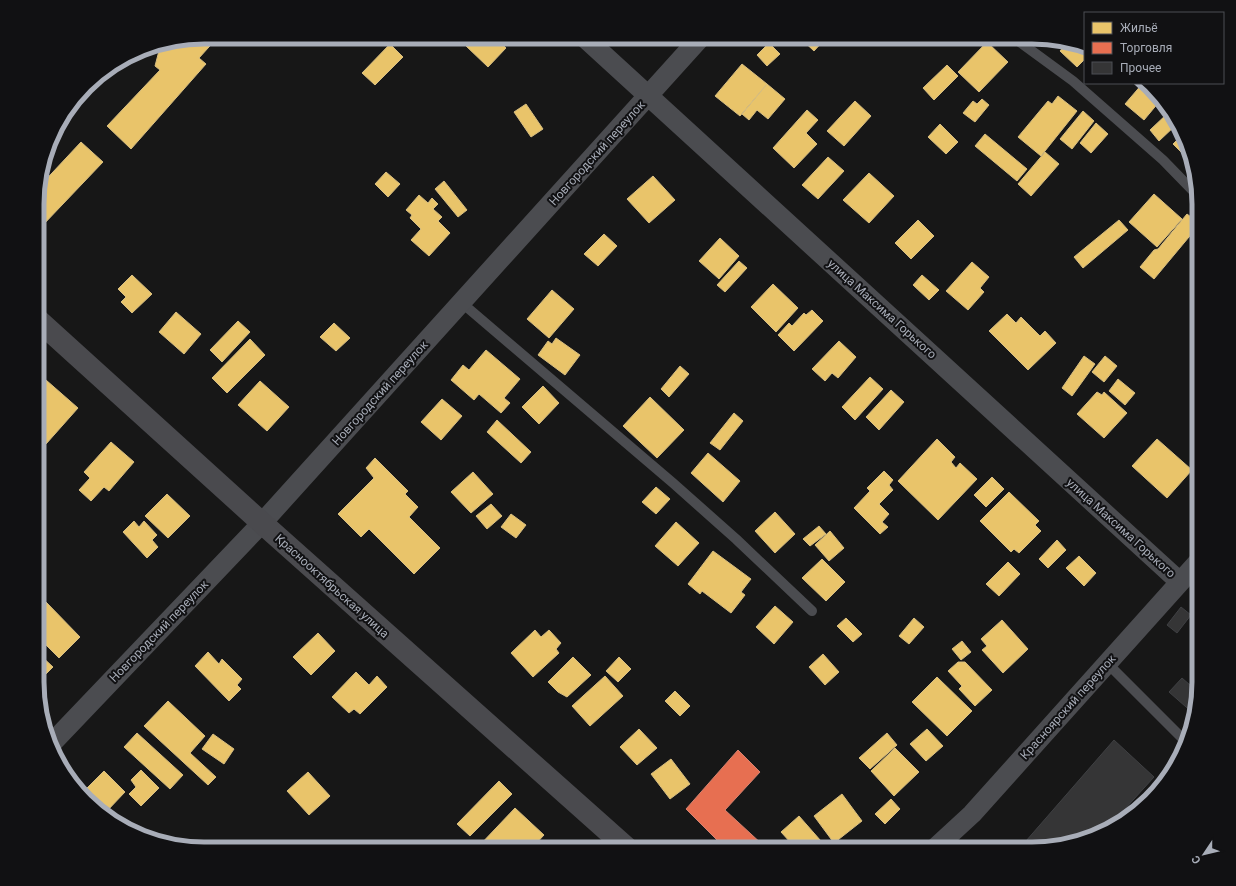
<svg xmlns="http://www.w3.org/2000/svg" width="1236" height="886" font-family="Roboto,sans-serif">
  <style>
    .homes { fill: #e9c46a; stroke: #d6bd81 }
    .shops { fill: #e76f51; stroke: #d48270 }
    .building { fill: #353536; stroke: #3f4043 }
    .lines { fill: none; stroke-linecap: round; stroke-linejoin: round }
    .service { stroke: #4b4c50; stroke-width: 10 }
    .minor { stroke: #4b4c50; stroke-width: 20 }
    .secondary { stroke: #4a4a4e; stroke-width: 22 }
    .labels { text-anchor: middle; dominant-baseline: central; stroke-width: 4; stroke-linejoin: round; paint-order: stroke }
    .street-label { font-size: 12px; fill: #a8adb8; stroke: #111113 }
    .rim { fill: none; stroke: #a8adb8; stroke-width: 5 }
  </style>
  <rect width="100%" height="100%" fill="#171717"/>
  <path class="homes" d="M 204,37 L 218,37 L 199,58 L 206,64 L 131,149 L 107,126 L 160,70 L 155,66 L 160,47 L 162,45 Z
    M 475,37 L 495,37 L 506,48 L 488,67 L 466,46 Z
    M 799,37 L 823,37 L 825,39 L 814,51 Z
    M 987,42 L 1008,62 L 979,92 L 958,72 Z
    M 769,43 L 780,54 L 767,66 L 757,55 Z
    M 1067,43 L 1085,47 L 1085,59 L 1077,67 L 1060,51 Z
    M 390,44 L 403,57 L 375,85 L 362,73 Z
    M 742,64 L 767,84 L 740,116 L 715,96 Z
    M 947,65 L 958,76 L 934,100 L 923,88 Z
    M 1143,83 L 1159,102 L 1144,120 L 1125,104 Z
    M 767,84 L 785,99 L 768,119 L 757,110 L 749,120 L 742,114 Z
    M 1058,96 L 1077,111 L 1041,156 L 1018,137 L 1048,101 L 1052,104 Z
    M 982,99 L 989,105 L 975,122 L 963,113 L 973,101 L 977,104 Z
    M 855,101 L 871,116 L 844,146 L 827,131 Z
    M 526,104 L 543,129 L 531,137 L 514,112 Z
    M 807,110 L 818,120 L 806,133 L 817,144 L 794,168 L 773,148 Z
    M 1083,111 L 1094,121 L 1072,149 L 1060,139 Z
    M 1168,113 L 1177,124 L 1159,141 L 1150,130 Z
    M 1096,123 L 1108,134 L 1091,153 L 1080,143 Z
    M 940,124 L 958,142 L 946,154 L 928,137 Z
    M 1179,127 L 1182,130 L 1190,161 L 1173,144 L 1182,135 L 1176,130 Z
    M 985,134 L 1027,169 L 1017,181 L 975,146 Z
    M 81,142 L 103,162 L 42,226 L 38,223 L 38,188 Z
    M 1045,152 L 1059,164 L 1031,196 L 1018,184 Z
    M 828,157 L 844,171 L 818,199 L 802,185 Z
    M 386,172 L 400,184 L 388,197 L 375,184 Z
    M 869,173 L 894,196 L 869,223 L 843,200 Z
    M 653,176 L 675,200 L 649,223 L 627,199 Z
    M 444,181 L 467,210 L 458,217 L 435,189 Z
    M 1154,194 L 1182,219 L 1157,247 L 1129,222 Z
    M 419,195 L 428,203 L 432,198 L 438,204 L 433,209 L 442,217 L 438,221 L 450,233 L 429,256 L 411,240 L 421,229 L 410,218 L 412,215 L 406,210 Z
    M 1187,214 L 1199,223 L 1199,225 L 1154,279 L 1140,267 L 1154,250 L 1158,249 Z
    M 918,220 L 934,236 L 911,259 L 895,243 Z
    M 1119,220 L 1128,230 L 1083,268 L 1074,257 Z
    M 604,234 L 617,246 L 598,266 L 584,254 Z
    M 720,238 L 739,256 L 719,279 L 699,261 Z
    M 739,261 L 747,268 L 725,292 L 717,285 Z
    M 972,262 L 989,277 L 980,288 L 984,292 L 968,310 L 946,291 Z
    M 132,275 L 152,294 L 132,313 L 121,302 L 126,297 L 118,289 Z
    M 922,275 L 939,290 L 929,300 L 913,285 Z
    M 773,284 L 798,308 L 776,332 L 751,307 Z
    M 552,290 L 574,309 L 549,338 L 527,319 Z
    M 812,310 L 823,321 L 794,351 L 778,335 L 789,323 L 792,326 L 804,313 L 806,315 Z
    M 176,312 L 201,334 L 184,354 L 159,332 Z
    M 1007,314 L 1016,323 L 1021,317 L 1040,336 L 1045,331 L 1056,343 L 1028,370 L 989,331 Z
    M 238,321 L 250,332 L 222,362 L 210,350 Z
    M 334,323 L 350,338 L 336,351 L 320,337 Z
    M 556,338 L 580,355 L 565,375 L 538,355 L 548,341 L 552,344 Z
    M 250,339 L 265,355 L 227,393 L 212,378 Z
    M 839,341 L 856,357 L 838,378 L 832,373 L 825,381 L 812,369 Z
    M 486,350 L 520,379 L 504,398 L 510,403 L 501,413 L 479,394 L 474,400 L 451,380 L 463,365 L 469,370 Z
    M 1084,356 L 1095,364 L 1072,396 L 1062,388 Z
    M 1105,356 L 1117,366 L 1104,382 L 1092,372 Z
    M 680,366 L 689,374 L 669,397 L 661,389 Z
    M 38,373 L 78,408 L 46,444 L 38,437 L 38,432 L 43,427 L 38,423 Z
    M 870,377 L 883,389 L 855,420 L 842,407 Z
    M 1118,379 L 1135,393 L 1125,405 L 1109,391 Z
    M 260,381 L 289,407 L 267,431 L 238,405 Z
    M 543,386 L 559,403 L 539,424 L 522,407 Z
    M 891,390 L 904,402 L 879,430 L 866,417 Z
    M 1097,392 L 1102,395 L 1104,392 L 1127,413 L 1104,438 L 1077,414 Z
    M 650,397 L 684,430 L 657,458 L 623,426 Z
    M 442,399 L 462,416 L 441,440 L 421,422 Z
    M 734,413 L 743,421 L 720,450 L 710,443 Z
    M 497,420 L 531,452 L 521,463 L 487,432 Z
    M 937,439 L 955,457 L 951,462 L 956,468 L 960,463 L 977,479 L 938,520 L 898,481 Z
    M 1157,439 L 1192,470 L 1167,498 L 1132,466 Z
    M 111,442 L 134,462 L 109,491 L 104,487 L 91,501 L 79,490 L 90,478 L 84,472 Z
    M 708,453 L 740,481 L 723,502 L 691,473 Z
    M 375,458 L 408,491 L 405,494 L 418,507 L 409,517 L 440,548 L 414,574 L 369,529 L 361,537 L 338,514 L 374,478 L 366,468 Z
    M 884,471 L 893,480 L 889,485 L 893,490 L 879,504 L 889,514 L 882,522 L 888,527 L 880,534 L 854,508 L 870,491 L 867,488 Z
    M 473,472 L 493,494 L 471,513 L 451,492 Z
    M 992,477 L 1004,489 L 986,507 L 974,495 Z
    M 656,487 L 670,499 L 656,514 L 642,502 Z
    M 1009,492 L 1039,521 L 1035,525 L 1041,531 L 1019,553 L 1014,549 L 1011,552 L 980,521 Z
    M 167,494 L 190,516 L 168,538 L 145,516 Z
    M 491,504 L 502,516 L 487,529 L 476,516 Z
    M 775,512 L 795,534 L 775,553 L 755,531 Z
    M 511,514 L 526,525 L 516,538 L 501,527 Z
    M 134,521 L 139,527 L 144,521 L 157,535 L 152,540 L 158,547 L 147,558 L 123,532 Z
    M 676,522 L 699,543 L 678,566 L 655,546 Z
    M 819,526 L 826,534 L 810,546 L 803,539 Z
    M 830,531 L 844,548 L 829,561 L 815,545 Z
    M 1057,540 L 1066,550 L 1048,568 L 1039,559 Z
    M 713,551 L 751,579 L 741,592 L 745,595 L 731,613 L 702,591 L 700,594 L 688,584 Z
    M 1079,556 L 1096,573 L 1084,586 L 1066,568 Z
    M 822,559 L 845,582 L 826,601 L 802,578 Z
    M 1008,562 L 1020,574 L 999,596 L 986,584 Z
    M 46,602 L 80,637 L 59,658 L 38,637 L 38,609 Z
    M 775,606 L 793,622 L 774,644 L 756,627 Z
    M 846,618 L 862,634 L 853,642 L 837,626 Z
    M 914,618 L 924,627 L 909,644 L 899,636 Z
    M 1002,620 L 1028,649 L 1003,673 L 982,650 L 987,646 L 981,639 Z
    M 535,630 L 541,637 L 549,630 L 561,643 L 556,649 L 559,653 L 533,677 L 511,653 Z
    M 318,633 L 335,651 L 311,675 L 293,657 Z
    M 962,641 L 971,652 L 961,660 L 952,649 Z
    M 208,652 L 219,664 L 222,659 L 242,679 L 237,685 L 241,689 L 229,701 L 195,666 Z
    M 38,653 L 53,667 L 38,682 Z
    M 823,654 L 839,672 L 825,685 L 809,667 Z
    M 573,657 L 591,675 L 567,697 L 558,692 L 548,682 Z
    M 619,657 L 631,669 L 618,682 L 606,671 Z
    M 958,662 L 965,662 L 992,690 L 975,706 L 959,689 L 962,686 L 948,671 Z
    M 356,672 L 369,685 L 377,676 L 387,687 L 360,714 L 354,709 L 349,713 L 332,697 Z
    M 605,676 L 623,696 L 590,726 L 572,706 Z
    M 937,677 L 972,711 L 947,736 L 912,702 Z
    M 675,691 L 690,706 L 680,716 L 665,701 Z
    M 168,701 L 205,736 L 190,753 L 216,777 L 208,785 L 144,726 Z
    M 639,729 L 657,748 L 637,765 L 620,747 Z
    M 927,729 L 943,746 L 926,761 L 910,744 Z
    M 137,733 L 183,775 L 170,789 L 124,747 Z
    M 887,733 L 897,745 L 870,769 L 859,758 Z
    M 213,734 L 234,749 L 224,764 L 202,749 Z
    M 895,748 L 919,772 L 894,796 L 871,771 Z
    M 671,759 L 690,784 L 670,799 L 651,774 Z
    M 141,770 L 159,788 L 141,806 L 129,794 L 136,787 L 131,780 Z
    M 104,771 L 125,792 L 106,812 L 84,791 Z
    M 308,772 L 330,796 L 309,815 L 287,791 Z
    M 499,781 L 512,794 L 470,836 L 457,824 Z
    M 842,794 L 862,821 L 834,843 L 814,816 Z
    M 891,799 L 900,809 L 885,824 L 875,814 Z
    M 515,808 L 544,835 L 531,849 L 479,849 L 478,847 Z
    M 799,816 L 828,849 L 802,849 L 796,842 L 791,843 L 781,832 Z
    M 768,843 L 774,849 L 762,849 L 764,846 Z"/>
  <path class="shops" d="M 738,750 L 760,772 L 725,810 L 764,846 L 762,849 L 726,849 L 686,809 Z"/>
  <path class="building" d="M 1181,607 L 1191,615 L 1177,633 L 1167,625 Z
    M 1182,678 L 1190,685 L 1194,679 L 1199,683 L 1199,693 L 1194,714 L 1169,692 Z
    M 1114,740 L 1154,777 L 1104,832 L 1033,849 L 1019,849 Z"/>
  <g class="lines">
    <path class="service" d="M 1013,37 L 1073,81 L 1163,160 L 1199,197
      M 462,303 L 673,483 L 736,539 L 812,611
      M 1107,663 L 1187,743"/>
    <path class="minor" d="M 584,37 L 1180,582
      M 52,743 L 262,523 L 701,37
      M 934,849 L 972,814 L 1199,561"/>
    <path class="secondary" d="M 38,320 L 262,523 L 628,849"/>
  </g>
  <g class="labels">
    <g class="street-label">
      <text transform="translate(597 153) rotate(-48)">Новгородский переулок</text>
      <text transform="translate(882 309) rotate(42)">улица Максима Горького</text>
      <text transform="translate(380 393) rotate(-48)">Новгородский переулок</text>
      <text transform="translate(1121 528) rotate(42)">улица Максима Горького</text>
      <text transform="translate(332 586) rotate(42)">Краснооктябрьская улица</text>
      <text transform="translate(159 631) rotate(-46)">Новгородский переулок</text>
      <text transform="translate(1068 707) rotate(-48)">Красноярский переулок</text>
    </g>
  </g>
  <path d="M0 0H1236V886H0ZM204 44H1032A160 160 0 0 1 1192 204V682A160 160 0 0 1 1032 842H204A160 160 0 0 1 44 682V204A160 160 0 0 1 204 44Z" fill="#111113" fill-rule="evenodd"/>
  <path class="rim" d="M204 44H1032A160 160 0 0 1 1192 204V682A160 160 0 0 1 1032 842H204A160 160 0 0 1 44 682V204A160 160 0 0 1 204 44Z"/>
  <rect x="1084" y="12" width="140" height="72" fill="#111113" stroke="#4d4f55"/>
  <rect x="1092" y="22" width="20" height="12" fill="#e9c46a" stroke="#4d4f55"/>
  <text x="1120" y="32" font-size="12" fill="#a8adb8">Жильё</text>
  <rect x="1092" y="42" width="20" height="12" fill="#e76f51" stroke="#4d4f55"/>
  <text x="1120" y="52" font-size="12" fill="#a8adb8">Торговля</text>
  <rect x="1092" y="62" width="20" height="12" fill="#353536" stroke="#4d4f55"/>
  <text x="1120" y="72" font-size="12" fill="#a8adb8">Прочее</text>
  <g transform="translate(1204 854) rotate(235)" stroke="#111113" stroke-width="3" paint-order="stroke">
  <path d="M0-3L7 15L0 10L-7 15Z" fill="#a8adb8"/>
  <text y="-6" font-size="11" font-weight="bold" text-anchor="middle" fill="#a8adb8">С</text>
  </g>
</svg>
